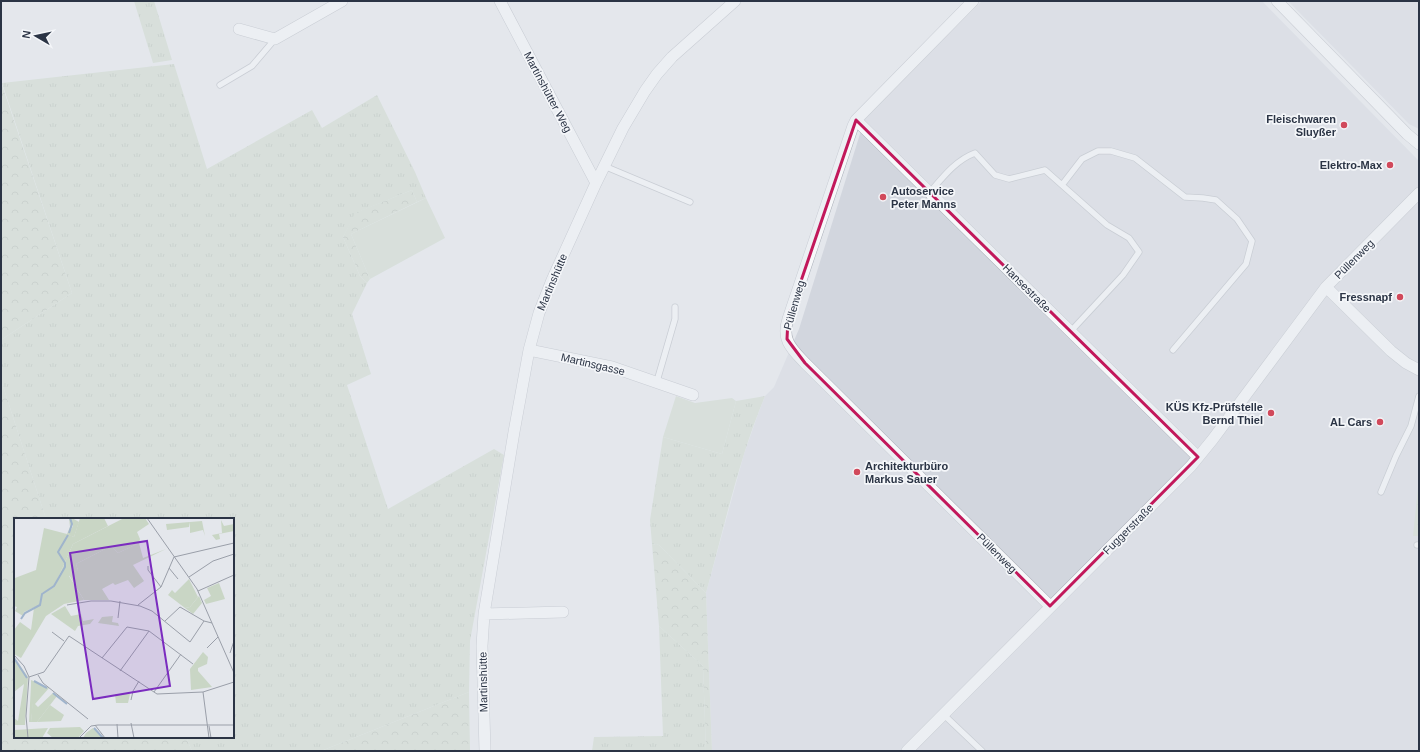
<svg xmlns="http://www.w3.org/2000/svg" width="1420" height="752" font-family="Arial,sans-serif">
  <style>
    .built { fill: #d2d6de }
    .grass { fill: url(#grass-tufts) }
    .forest { fill: url(#forest-crowns) }
    .pitch { fill: #c9d6c5 }
    .lines { fill: none; stroke-linecap: round; stroke-linejoin: round }
    .service-casing { stroke: #a9aeb7; stroke-width: 7 }
    .minor-casing { stroke: #a9aeb7; stroke-width: 12 }
    .service { stroke: #f7f8fa; stroke-width: 5.5 }
    .minor { stroke: #f7f8fa; stroke-width: 11 }
    .marked { fill: none; stroke: #c2185b; stroke-width: 3; stroke-linejoin: round }
    .poi-dot { fill: #d1495b; stroke: #f4f6f9; stroke-width: 1.5 }
    .labels { text-anchor: middle; dominant-baseline: central; stroke-width: 3.5; stroke-linejoin: round; paint-order: stroke }
    .street-label { font-size: 11px; fill: #2b3445; stroke: #f4f6f9 }
    .poi-label { font-size: 11px; font-weight: bold; fill: #2b3445; stroke: #f4f6f9; text-anchor: end }
    .inset-river { fill: none; stroke: #9fb4cc; stroke-width: 2 }
    .inset-road { fill: none; stroke: #9a9fa9; stroke-width: 1 }
    .view { fill: #7b2cbf; fill-opacity: 0.15; stroke: #7b2cbf; stroke-width: 2 }
    .inset-edge { fill: none; stroke: #2b3445; stroke-width: 2 }
  </style>
  <defs>
    <pattern id="grass-tufts" width="24" height="20" patternUnits="userSpaceOnUse"><rect width="24" height="20" fill="#c9d6c5"/><path d="M3 7l-1-3M5 7V3M7 7l1-3M15 17l-1-3M17 17v-4M19 17l1-3" fill="none" stroke="#adb8ab"/></pattern>
    <pattern id="forest-crowns" width="20" height="18" patternUnits="userSpaceOnUse"><rect width="20" height="18" fill="#c9d6c5"/><path d="M2 6a3 3 0 1 1 6 0M12 15a3 3 0 1 1 6 0" fill="none" stroke="#adb8ab"/></pattern>
  </defs>
  <rect width="100%" height="100%" fill="#e4e7ec"/>
  <path class="built" d="M 982,1 L 1262,1 L 1419,161 L 1419,751 L 712,751 L 706,593 L 744,454 L 758,414 L 765,396 L 774,387 L 799,329 L 865,118 Z
    M 1288,1 L 1419,1 L 1419,129 L 1409,124 Z"/>
  <path class="grass" d="M 134,1 L 154,1 L 172,60 L 153,63 Z
    M 174,64 L 207,169 L 312,110 L 322,128 L 377,95 L 415,172 L 426,198 L 417,202 L 412,190 L 356,213 L 343,237 L 360,276 L 367,283 L 352,314 L 371,374 L 347,385 L 388,509 L 494,449 L 504,455 L 470,641 L 469,692 L 321,751 L 192,751 L 186,737 L 233,737 L 233,519 L 46,519 L 1,380 L 1,340 L 72,293 L 2,83 Z
    M 765,396 C 739,458 724,528 706,593 L 659,545 L 652,544 L 650,520 L 663,437 L 722,454 L 736,401 Z
    M 1419,478 L 1419,536 L 1413,536 Z
    M 659,626 L 703,666 L 706,751 L 592,751 L 594,737 L 663,736 Z"/>
  <path class="forest" d="M 1,82 L 72,293 L 1,340 Z
    M 412,190 L 417,202 L 351,234 L 370,279 L 367,283 L 360,276 L 343,237 L 355,213 Z
    M 1,380 L 46,519 L 15,519 L 15,737 L 186,737 L 192,751 L 1,751 Z
    M 652,544 L 659,545 L 706,593 L 712,751 L 706,751 L 703,666 L 659,626 Z
    M 469,692 L 470,751 L 321,751 Z"/>
  <path class="pitch" d="M 426,198 L 445,238 L 370,279 L 351,234 Z
    M 676,396 L 695,403 L 732,398 L 736,401 L 722,454 L 663,437 Z"/>
  <g class="lines">
    <g class="service-casing">
      <path id="service" d="M 220,85 L 252,66 L 275,39
        M 604,166 L 690,202
        M 1062,185 L 1082,159 L 1098,151 L 1111,151 L 1135,158 L 1185,197 L 1203,198 L 1216,200 L 1237,219 L 1252,241 L 1246,264 L 1173,350
        M 930,192 C 943,177 956,160 975,153 L 995,175 L 1009,179 L 1045,170 L 1107,225 L 1129,238 L 1139,252 L 1123,275 L 1071,331
        M 657,381 L 675,319 L 675,307
        M 1381,492 L 1396,456 L 1411,426 L 1419,396
        M 1417,545 L 1419,545
        M 943,714 L 982,751"/>
    </g>
    <g class="minor-casing">
      <path id="minor" d="M 500,1 L 596,183
        M 973,1 L 856,120 L 853,126 L 788,319 C 781,340 792,349 805,363 L 1050,606
        M 1277,1 L 1407,134 L 1419,144
        M 239,29 L 275,39 L 342,1
        M 856,120 L 1198,457
        M 1326,287 L 1391,351 L 1406,363 L 1419,370
        M 529,350 L 612,367 L 693,395
        M 484,614 L 563,612
        M 485,751 L 482,646 L 484,614 L 514,432 L 529,350 L 539,313 L 552,280 L 596,183 L 623,128 L 645,91 L 657,74 L 672,57 L 735,1
        M 907,751 L 1191,466 L 1213,439 L 1326,287 L 1419,193"/>
    </g>
    <use href="#service" class="service"/>
    <use href="#minor" class="minor"/>
  </g>
  <path d="M0 0H1420V752H0ZM 856,120 L 1198,457 L 1050,606 L 805,363 L 787,339 L 788,319 Z" fill="#e4e7ec" fill-opacity=".55" fill-rule="evenodd"/>
  <path class="marked" d="M 856,120 L 1198,457 L 1050,606 L 805,363 L 787,339 L 788,319 Z"/>
  <g class="poi-dot">
    <circle cx="1344" cy="125" r="4"/>
    <circle cx="1390" cy="165" r="4"/>
    <circle cx="883" cy="197" r="4"/>
    <circle cx="1400" cy="297" r="4"/>
    <circle cx="1271" cy="413" r="4"/>
    <circle cx="1380" cy="422" r="4"/>
    <circle cx="857" cy="472" r="4"/>
  </g>
  <g class="labels">
    <g class="street-label">
      <text transform="translate(548 92) rotate(62)">Martinshütter Weg</text>
      <text transform="translate(1354 259) rotate(-45)">Püllenweg</text>
      <text transform="translate(552 282) rotate(-67)">Martinshütte</text>
      <text transform="translate(1027 288) rotate(45)">Hansestraße</text>
      <text transform="translate(794 305) rotate(-74)">Püllenweg</text>
      <text transform="translate(593 364) rotate(13)">Martinsgasse</text>
      <text transform="translate(1128 529) rotate(-45)">Fuggerstraße</text>
      <text transform="translate(997 553) rotate(45)">Püllenweg</text>
      <text transform="translate(483 682) rotate(-91)">Martinshütte</text>
    </g>
    <g class="poi-label">
      <text x="1336" y="119">Fleischwaren<tspan x="1336" dy="13">Sluyßer</tspan></text>
      <text x="1382" y="165">Elektro-Max</text>
      <text x="891" y="191" text-anchor="start">Autoservice<tspan x="891" dy="13">Peter Manns</tspan></text>
      <text x="1392" y="297">Fressnapf</text>
      <text x="1263" y="407">KÜS Kfz-Prüfstelle<tspan x="1263" dy="13">Bernd Thiel</tspan></text>
      <text x="1372" y="422">AL Cars</text>
      <text x="865" y="466" text-anchor="start">Architekturbüro<tspan x="865" dy="13">Markus Sauer</tspan></text>
    </g>
  </g>
  <g transform="translate(14 518)">
    <rect width="220" height="220" fill="#e4e7ec"/>
    <path d="M 55,0 L 58,0 L 59,4 L 55,17 L 60,19 L 66,0 L 90,0 L 94,8 L 59,26 L 40,69 L 28,75 L 25,87 L 10,94 L 9,98 L 1,93 L 3,89 L 0,88 L 1,60 L 22,52 L 30,10 L 53,16 L 56,9 ZM 207,2 L 210,8 L 220,6 L 220,13 L 205,16 L 206,21 L 202,22 L 198,17 L 208,15 ZM 188,3 L 191,18 L 189,12 L 176,15 L 176,4 ZM 125,25 L 129,40 L 152,31 L 119,47 L 130,63 L 120,70 L 114,62 L 101,67 L 99,65 L 88,71 L 95,82 L 70,82 L 55,57 L 64,52 L 62,46 L 97,28 L 104,35 ZM 205,65 L 211,81 L 192,86 L 190,82 L 197,78 L 193,70 ZM 51,88 L 57,98 L 67,96 L 69,103 L 80,101 L 76,106 L 64,108 L 61,113 L 37,96 ZM 99,98 L 98,104 L 104,105 L 105,108 L 84,105 L 88,99 ZM 189,134 L 194,139 L 193,146 L 184,150 L 184,153 L 198,169 L 177,172 L 176,151 ZM 17,162 L 35,170 L 21,186 L 24,189 L 39,175 L 43,178 L 23,204 L 17,204 L 20,167 L 17,167 ZM 101,176 L 116,176 L 114,185 L 102,185 ZM 66,209 L 70,213 L 64,220 L 39,220 L 33,215 L 36,210 ZM 79,210 L 88,220 L 69,220 L 72,215 Z" fill="#c9d6c5"/>
    <path d="M 58,0 L 65,4 L 60,19 L 54,17 L 59,8 ZM 110,0 L 131,0 L 135,6 L 123,14 L 126,21 L 125,25 L 104,35 L 97,28 L 62,46 L 64,52 L 55,58 L 70,82 L 50,86 L 32,98 L 7,140 L 0,136 L 0,112 L 6,104 L 17,112 L 20,90 L 25,86 L 28,75 L 40,69 L 59,26 ZM 176,4 L 175,9 L 153,12 L 152,6 ZM 185,78 L 188,85 L 179,96 L 171,90 L 176,89 ZM 0,139 L 14,159 L 11,207 L 0,207 L 0,200 L 4,203 L 10,166 L 0,174 ZM 17,167 L 21,167 L 17,204 L 15,204 ZM 34,210 L 28,220 L 0,220 L 0,212 Z" fill="#c9d6c5"/>
    <path d="M 36,187 L 50,197 L 47,203 L 23,204 Z" fill="#c9d6c5"/>
    <path d="M 175,61 L 184,79 L 176,89 L 171,90 L 154,77 L 158,72 L 161,75 Z" fill="#c9d6c5"/>
    <path class="inset-river" d="M 55,15 L 58,6 L 56,0M 7,101 L 11,95 L 26,87 L 28,76 L 40,68 L 51,49 L 51,45 L 44,34 L 54,17M 0,140 L 13,160M 20,163 L 33,170M 39,175 L 53,186M 80,210 L 89,220"/>
    <path class="inset-road" d="M 133,0 L 183,71 L 220,155M 160,39 L 220,25M 134,48 L 134,52 L 147,69M 155,50 L 164,61M 175,59 L 199,43 L 220,36M 184,73 L 220,57M 53,87 L 77,83 L 97,83 L 126,88 L 138,93 L 176,124 L 190,103M 124,87 L 147,69 L 160,39M 104,100 L 106,83M 151,103 L 166,89 L 190,103 L 198,105M 38,114 L 50,123M 193,130 L 204,119M 216,135 L 220,123M 0,137 L 10,148 L 15,159 L 12,198 L 14,220M 88,140 L 113,109 L 135,113 L 179,146M 106,153 L 135,113M 24,157 L 29,165 L 74,201M 15,159 L 30,154 L 55,118 L 143,176 L 189,174 L 220,164M 140,174 L 167,136M 189,174 L 195,220M 117,182 L 119,173 L 125,163M 117,205 L 120,220M 103,206 L 104,220M 81,207 L 91,220M 195,208 L 197,220M 65,220 L 77,208 L 84,207 L 220,207"/>
    <path class="view" d="M 133,23 L 156,168 L 79,181 L 56,35 Z"/>
    <rect width="220" height="220" class="inset-edge"/>
  </g>
  <rect width="1420" height="752" fill="none" stroke="#2b3445" stroke-width="4"/>
  <g transform="translate(36 36) rotate(279)" stroke="#f4f6f9" stroke-width="3" paint-order="stroke">
  <path d="M0-3L7 15L0 10L-7 15Z" fill="#2b3445"/>
  <text y="-6" font-size="11" font-weight="bold" text-anchor="middle" fill="#2b3445">N</text>
  </g>
</svg>
